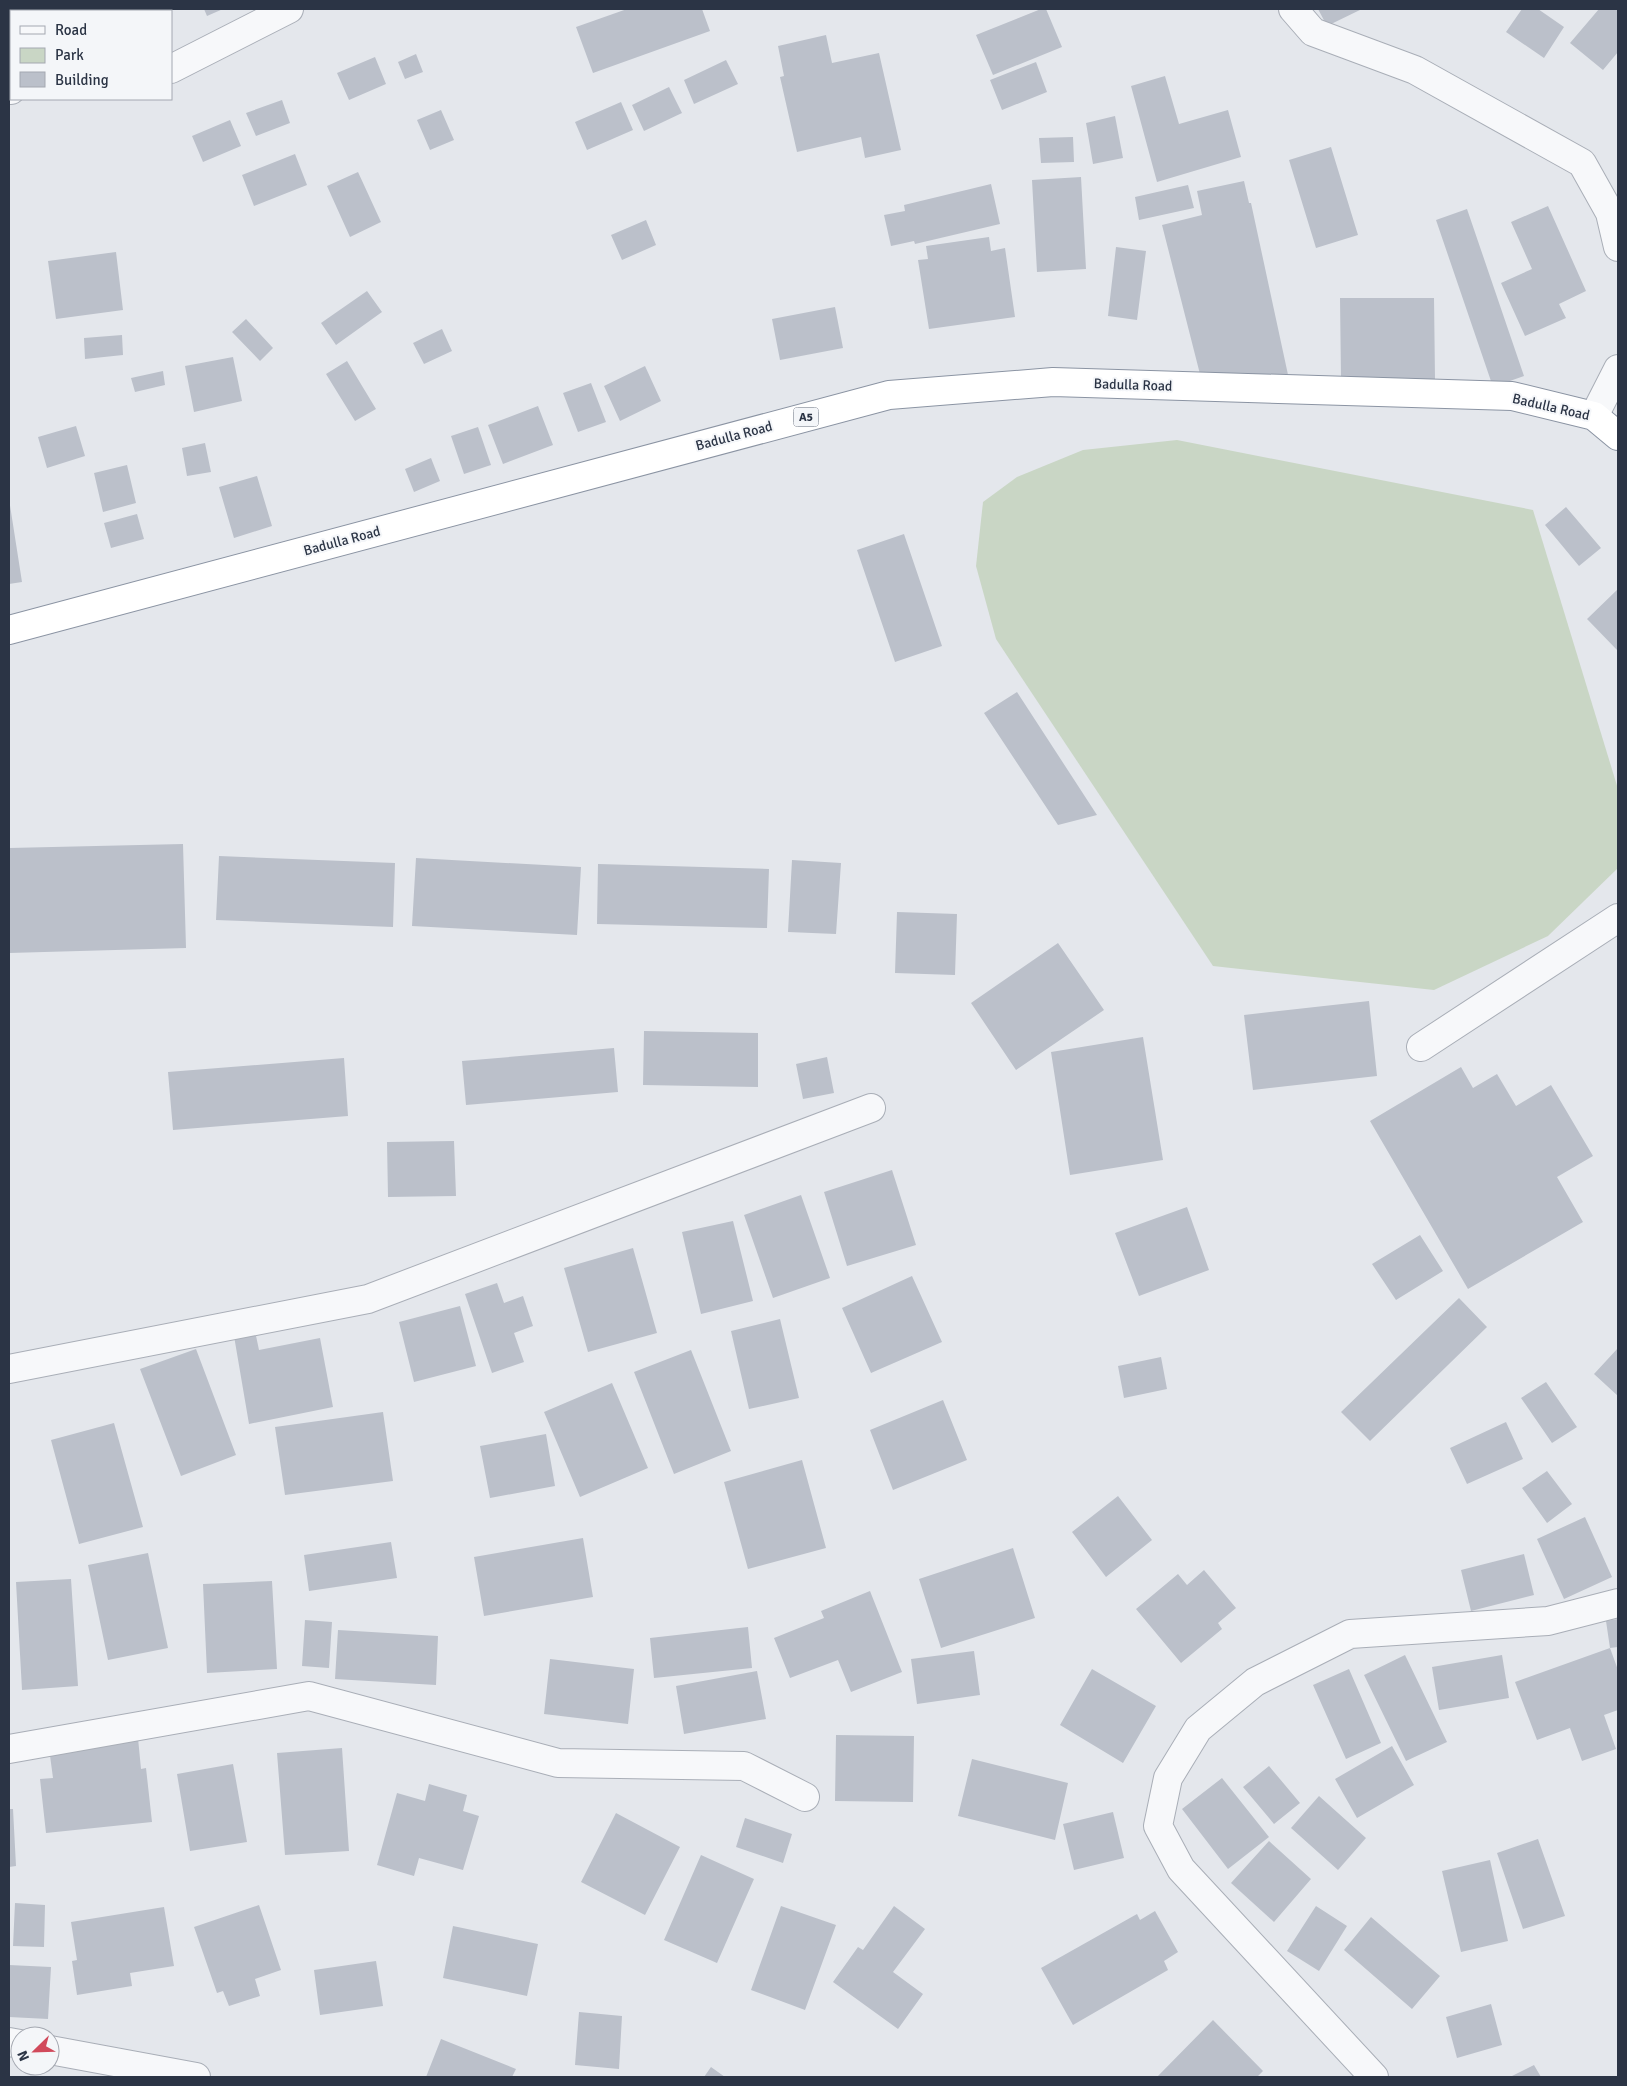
<svg xmlns="http://www.w3.org/2000/svg" width="1627" height="2086" font-family="Signika,sans-serif">
  <style>
    .green { fill: #c9d6c5 }
    .building { fill: #bbc0ca }
    .lines { fill: none; stroke-linecap: round; stroke-linejoin: round }
    .minor-casing { stroke: #a9aeb7; stroke-width: 30 }
    .highway-casing { stroke: #8b94a3; stroke-width: 30 }
    .minor { stroke: #f7f8fa; stroke-width: 28 }
    .highway { stroke: #fff; stroke-width: 28 }
    .labels { text-anchor: middle; dominant-baseline: central; stroke-width: 4; stroke-linejoin: round; paint-order: stroke }
    .shield { fill: #f4f6f9; stroke: #676e7b; stroke-width: 1 }
    .shield-label { font-size: 12px; font-weight: bold; fill: #2b3445 }
    .street-label { font-size: 14px; fill: #2b3445; stroke: #f4f6f9 }
  </style>
  <rect width="100%" height="100%" fill="#e4e7ec"/>
  <path class="green" d="M 1177,440 L 1533,510 L 1618,789 L 1618,868 L 1548,936 L 1434,990 L 1213,966 L 996,639 L 976,566 L 983,502 L 1017,477 L 1083,450 Z"/>
  <path class="building" d="M 9,9 L 22,9 L 19,11 L 11,11 L 11,21 L 9,24 Z
    M 47,9 L 102,9 L 106,11 L 45,11 Z
    M 204,9 L 223,9 L 207,16 Z
    M 627,9 L 702,9 L 710,31 L 593,73 L 576,27 Z
    M 1041,9 L 1046,9 L 1062,47 L 993,75 L 976,35 Z
    M 1318,9 L 1362,9 L 1327,26 Z
    M 1522,9 L 1538,9 L 1564,27 L 1544,58 L 1506,32 Z
    M 1599,9 L 1618,9 L 1618,52 L 1603,70 L 1570,43 Z
    M 826,35 L 832,63 L 879,53 L 901,150 L 865,158 L 861,137 L 797,152 L 780,77 L 784,76 L 778,46 Z
    M 416,54 L 423,72 L 405,79 L 398,62 Z
    M 375,57 L 386,84 L 349,100 L 337,73 Z
    M 726,60 L 738,84 L 694,104 L 684,80 Z
    M 1036,62 L 1047,92 L 1002,110 L 990,80 Z
    M 1165,76 L 1179,124 L 1228,110 L 1241,157 L 1157,182 L 1131,86 Z
    M 669,87 L 682,113 L 644,131 L 632,105 Z
    M 282,100 L 290,123 L 256,136 L 246,113 Z
    M 621,102 L 633,130 L 587,150 L 575,122 Z
    M 441,110 L 454,140 L 430,150 L 417,120 Z
    M 1115,116 L 1123,158 L 1093,164 L 1086,123 Z
    M 230,120 L 241,146 L 203,162 L 192,136 Z
    M 1073,137 L 1074,162 L 1041,163 L 1039,138 Z
    M 1331,147 L 1358,235 L 1316,248 L 1289,160 Z
    M 295,154 L 307,185 L 254,206 L 242,175 Z
    M 358,172 L 381,222 L 350,237 L 327,186 Z
    M 1081,177 L 1086,269 L 1037,272 L 1032,180 Z
    M 1244,181 L 1249,203 L 1251,203 L 1290,384 L 1202,382 L 1162,225 L 1202,215 L 1197,191 Z
    M 991,184 L 1000,224 L 915,244 L 914,241 L 891,246 L 884,215 L 905,211 L 904,205 Z
    M 1188,185 L 1194,208 L 1139,220 L 1135,197 Z
    M 1548,206 L 1586,291 L 1559,304 L 1566,318 L 1525,336 L 1501,283 L 1532,269 L 1511,222 Z
    M 1467,209 L 1524,376 L 1493,387 L 1436,220 Z
    M 646,220 L 656,245 L 622,260 L 611,235 Z
    M 989,237 L 991,251 L 1005,248 L 1015,317 L 929,329 L 918,260 L 928,259 L 926,246 Z
    M 1116,247 L 1146,251 L 1137,320 L 1108,316 Z
    M 116,252 L 123,310 L 56,319 L 48,261 Z
    M 367,291 L 382,312 L 336,345 L 321,323 Z
    M 1340,298 L 1434,298 L 1435,379 L 1341,379 Z
    M 835,307 L 843,348 L 780,360 L 772,319 Z
    M 246,319 L 273,348 L 260,361 L 232,332 Z
    M 442,329 L 452,351 L 424,364 L 413,343 Z
    M 122,335 L 123,355 L 85,359 L 84,338 Z
    M 233,357 L 242,401 L 194,412 L 185,366 Z
    M 347,361 L 376,409 L 355,421 L 326,374 Z
    M 645,366 L 661,401 L 620,421 L 604,386 Z
    M 163,371 L 165,385 L 135,392 L 131,378 Z
    M 591,383 L 606,422 L 578,432 L 563,393 Z
    M 538,406 L 553,445 L 503,464 L 488,425 Z
    M 76,426 L 85,456 L 47,468 L 38,437 Z
    M 478,427 L 491,465 L 464,474 L 451,436 Z
    M 205,443 L 211,472 L 187,476 L 182,448 Z
    M 431,458 L 440,481 L 414,492 L 405,469 Z
    M 127,465 L 136,503 L 103,512 L 94,473 Z
    M 257,476 L 272,526 L 234,538 L 219,487 Z
    M 9,499 L 22,582 L 9,584 Z
    M 1566,507 L 1601,548 L 1579,566 L 1545,525 Z
    M 137,514 L 144,539 L 111,548 L 104,523 Z
    M 904,534 L 942,646 L 895,662 L 857,550 Z
    M 1618,589 L 1618,651 L 1587,619 Z
    M 1017,692 L 1097,815 L 1058,825 L 984,713 Z
    M 183,844 L 186,948 L 9,953 L 9,848 Z
    M 219,856 L 395,863 L 393,927 L 216,920 Z
    M 416,858 L 581,867 L 577,935 L 412,926 Z
    M 792,860 L 841,863 L 836,934 L 788,932 Z
    M 598,864 L 769,869 L 767,928 L 597,924 Z
    M 897,912 L 957,914 L 955,975 L 895,973 Z
    M 1058,943 L 1104,1010 L 1016,1070 L 971,1003 Z
    M 1369,1001 L 1377,1076 L 1253,1090 L 1244,1015 Z
    M 644,1031 L 758,1033 L 758,1087 L 643,1085 Z
    M 1143,1037 L 1163,1160 L 1070,1175 L 1051,1052 Z
    M 614,1048 L 618,1092 L 466,1105 L 462,1061 Z
    M 827,1057 L 834,1093 L 803,1099 L 796,1064 Z
    M 344,1058 L 348,1116 L 173,1130 L 168,1072 Z
    M 1461,1067 L 1473,1088 L 1497,1074 L 1516,1106 L 1551,1085 L 1593,1156 L 1557,1177 L 1583,1222 L 1468,1289 L 1370,1121 Z
    M 454,1141 L 456,1196 L 388,1197 L 387,1142 Z
    M 892,1170 L 916,1245 L 847,1266 L 824,1192 Z
    M 801,1195 L 830,1278 L 773,1298 L 744,1215 Z
    M 1187,1207 L 1209,1270 L 1139,1296 L 1115,1233 Z
    M 733,1221 L 753,1301 L 701,1314 L 682,1232 Z
    M 1420,1235 L 1443,1271 L 1396,1300 L 1372,1264 Z
    M 633,1248 L 657,1333 L 588,1352 L 564,1268 Z
    M 912,1276 L 942,1342 L 871,1373 L 842,1308 Z
    M 497,1283 L 504,1303 L 523,1296 L 533,1326 L 514,1333 L 524,1362 L 492,1373 L 465,1294 Z
    M 1459,1298 L 1487,1327 L 1370,1441 L 1341,1412 Z
    M 460,1306 L 476,1366 L 414,1382 L 399,1322 Z
    M 780,1319 L 799,1398 L 749,1409 L 731,1331 Z
    M 255,1331 L 259,1350 L 320,1338 L 333,1407 L 249,1424 L 234,1336 Z
    M 1618,1348 L 1618,1396 L 1594,1374 Z
    M 196,1349 L 236,1455 L 181,1476 L 140,1369 Z
    M 691,1350 L 731,1451 L 674,1474 L 634,1372 Z
    M 1161,1357 L 1167,1389 L 1124,1398 L 1118,1366 Z
    M 1546,1382 L 1577,1427 L 1552,1443 L 1521,1398 Z
    M 612,1383 L 648,1468 L 580,1497 L 544,1412 Z
    M 943,1400 L 967,1460 L 893,1490 L 870,1430 Z
    M 383,1412 L 393,1481 L 285,1495 L 275,1427 Z
    M 1506,1422 L 1523,1459 L 1467,1484 L 1450,1448 Z
    M 114,1423 L 143,1527 L 79,1544 L 51,1440 Z
    M 546,1434 L 555,1486 L 490,1498 L 480,1446 Z
    M 802,1460 L 826,1548 L 748,1569 L 724,1482 Z
    M 1547,1471 L 1572,1504 L 1547,1523 L 1522,1488 Z
    M 1118,1496 L 1152,1540 L 1106,1577 L 1072,1532 Z
    M 1585,1517 L 1612,1577 L 1564,1599 L 1537,1539 Z
    M 583,1538 L 593,1597 L 484,1616 L 474,1557 Z
    M 391,1542 L 397,1578 L 309,1591 L 304,1555 Z
    M 1013,1548 L 1035,1618 L 941,1648 L 919,1579 Z
    M 148,1553 L 168,1648 L 108,1660 L 88,1565 Z
    M 1524,1554 L 1534,1595 L 1471,1611 L 1461,1570 Z
    M 1204,1570 L 1236,1608 L 1218,1623 L 1222,1629 L 1181,1663 L 1136,1609 L 1178,1574 L 1187,1585 Z
    M 71,1579 L 78,1686 L 22,1690 L 16,1582 Z
    M 272,1581 L 277,1669 L 207,1673 L 203,1584 Z
    M 870,1591 L 902,1672 L 851,1692 L 838,1660 L 790,1678 L 774,1638 L 824,1618 L 821,1611 Z
    M 1618,1619 L 1618,1647 L 1610,1648 L 1606,1621 Z
    M 305,1620 L 332,1622 L 329,1668 L 302,1666 Z
    M 748,1627 L 752,1668 L 654,1678 L 650,1638 Z
    M 338,1630 L 438,1636 L 436,1685 L 335,1679 Z
    M 1610,1648 L 1618,1670 L 1618,1710 L 1604,1715 L 1616,1749 L 1582,1761 L 1570,1728 L 1537,1740 L 1515,1682 Z
    M 974,1651 L 980,1695 L 917,1704 L 911,1659 Z
    M 1405,1655 L 1447,1742 L 1406,1761 L 1364,1675 Z
    M 1502,1655 L 1509,1698 L 1439,1710 L 1432,1667 Z
    M 550,1659 L 634,1669 L 628,1724 L 544,1714 Z
    M 1092,1669 L 1156,1706 L 1123,1763 L 1060,1725 Z
    M 1349,1669 L 1381,1743 L 1346,1759 L 1313,1685 Z
    M 757,1671 L 766,1719 L 684,1734 L 676,1686 Z
    M 836,1735 L 914,1736 L 913,1802 L 835,1801 Z
    M 138,1738 L 141,1769 L 146,1768 L 152,1822 L 46,1833 L 40,1779 L 53,1778 L 49,1748 Z
    M 1392,1746 L 1414,1785 L 1357,1818 L 1335,1779 Z
    M 342,1748 L 349,1851 L 285,1855 L 277,1753 Z
    M 972,1759 L 1068,1783 L 1055,1840 L 958,1816 Z
    M 233,1764 L 247,1842 L 190,1851 L 177,1774 Z
    M 1269,1766 L 1300,1803 L 1274,1824 L 1243,1787 Z
    M 1222,1778 L 1269,1837 L 1228,1869 L 1182,1809 Z
    M 429,1784 L 467,1795 L 463,1811 L 479,1816 L 463,1870 L 419,1858 L 414,1876 L 377,1865 L 397,1793 L 425,1801 Z
    M 1319,1796 L 1366,1838 L 1338,1870 L 1291,1828 Z
    M 9,1809 L 13,1809 L 16,1866 L 9,1867 Z
    M 1113,1812 L 1124,1858 L 1074,1870 L 1063,1824 Z
    M 616,1813 L 680,1847 L 645,1915 L 581,1882 Z
    M 745,1818 L 792,1834 L 783,1863 L 736,1847 Z
    M 1538,1839 L 1565,1916 L 1523,1929 L 1497,1853 Z
    M 1269,1841 L 1311,1879 L 1274,1922 L 1231,1883 Z
    M 701,1855 L 754,1879 L 717,1963 L 664,1940 Z
    M 1490,1860 L 1508,1941 L 1461,1952 L 1442,1871 Z
    M 15,1903 L 45,1905 L 44,1947 L 13,1946 Z
    M 259,1905 L 281,1970 L 255,1979 L 260,1996 L 229,2006 L 223,1991 L 217,1993 L 194,1927 Z
    M 781,1906 L 836,1925 L 805,2010 L 751,1990 Z
    M 894,1906 L 925,1929 L 893,1972 L 923,1994 L 898,2029 L 833,1982 L 858,1947 L 863,1950 Z
    M 1316,1906 L 1347,1926 L 1319,1971 L 1287,1951 Z
    M 164,1907 L 174,1966 L 130,1973 L 132,1986 L 77,1995 L 72,1961 L 77,1960 L 71,1922 Z
    M 1155,1911 L 1178,1952 L 1164,1961 L 1168,1970 L 1073,2025 L 1041,1968 L 1137,1914 L 1140,1920 Z
    M 1371,1917 L 1440,1976 L 1412,2009 L 1344,1950 Z
    M 453,1926 L 538,1944 L 527,1996 L 443,1978 Z
    M 376,1961 L 383,2006 L 320,2015 L 314,1970 Z
    M 9,1965 L 51,1967 L 48,2019 L 9,2017 Z
    M 1491,2004 L 1502,2045 L 1457,2058 L 1446,2017 Z
    M 579,2012 L 622,2016 L 619,2069 L 575,2065 Z
    M 1213,2020 L 1263,2071 L 1257,2077 L 1157,2077 Z
    M 441,2039 L 516,2069 L 512,2077 L 426,2077 Z
    M 1534,2065 L 1541,2077 L 1510,2077 Z
    M 711,2067 L 725,2077 L 704,2077 Z"/>
  <g class="lines">
    <g class="minor-casing">
      <path id="minor" d="M 1293,9 L 1313,32 L 1415,70 L 1582,163 L 1610,213 L 1618,247
        M 171,69 L 289,9
        M 9,89 L 11,90
        M 1594,416 L 1618,369
        M 1421,1047 L 1618,918
        M 9,1369 L 368,1299 L 871,1108
        M 9,1749 L 309,1696 L 558,1763 L 744,1766 L 805,1797
        M 9,2042 L 20,2044
        M 50,2050 L 196,2077
        M 1374,2077 L 1181,1869 L 1158,1826 L 1168,1778 L 1198,1729 L 1255,1682 L 1350,1634 L 1548,1621 L 1618,1603"/>
    </g>
    <g class="highway-casing">
      <path id="highway" d="M 9,630 L 889,395 L 1053,382 L 1512,396 L 1594,416 L 1618,436"/>
    </g>
    <use href="#minor" class="minor"/>
    <use href="#highway" class="highway"/>
  </g>
  <g class="labels">
    <rect class="shield" x="793.5" y="407.5" width="25" height="19" rx="4"/>
    <g class="shield-label">
      <text x="806" y="417">A5</text>
    </g>
    <g class="street-label">
      <text transform="translate(1133 385) rotate(2)">Badulla Road</text>
      <text transform="translate(1551 407) rotate(13)">Badulla Road</text>
      <text transform="translate(734 436) rotate(-15)">Badulla Road</text>
      <text transform="translate(342 541) rotate(-15)">Badulla Road</text>
    </g>
  </g>
  <rect width="1627" height="2086" fill="none" stroke="#2b3445" stroke-width="20"/>
  <rect x="10" y="10" width="162" height="90" fill="#f4f6f9" stroke="#a4a8b1"/>
  <rect x="20" y="26" width="25" height="8" fill="#f7f8fa" stroke="#a4a8b1"/>
  <text x="55" y="35" font-size="15" fill="#2b3445">Road</text>
  <rect x="20" y="48" width="25" height="15" fill="#c9d6c5" stroke="#a4a8b1"/>
  <text x="55" y="60" font-size="15" fill="#2b3445">Park</text>
  <rect x="20" y="72" width="25" height="15" fill="#bbc0ca" stroke="#a4a8b1"/>
  <text x="55" y="85" font-size="15" fill="#2b3445">Building</text>
  <g transform="translate(35 2051) rotate(247)"><circle r="24" fill="#f4f6f9" stroke="#a4a8b1"/>
  <path d="M0-4L9 19L0 12L-9 19Z" fill="#d1495b"/>
  <text y="-8" font-size="14" font-weight="bold" text-anchor="middle" fill="#2b3445">N</text>
  </g>
</svg>
